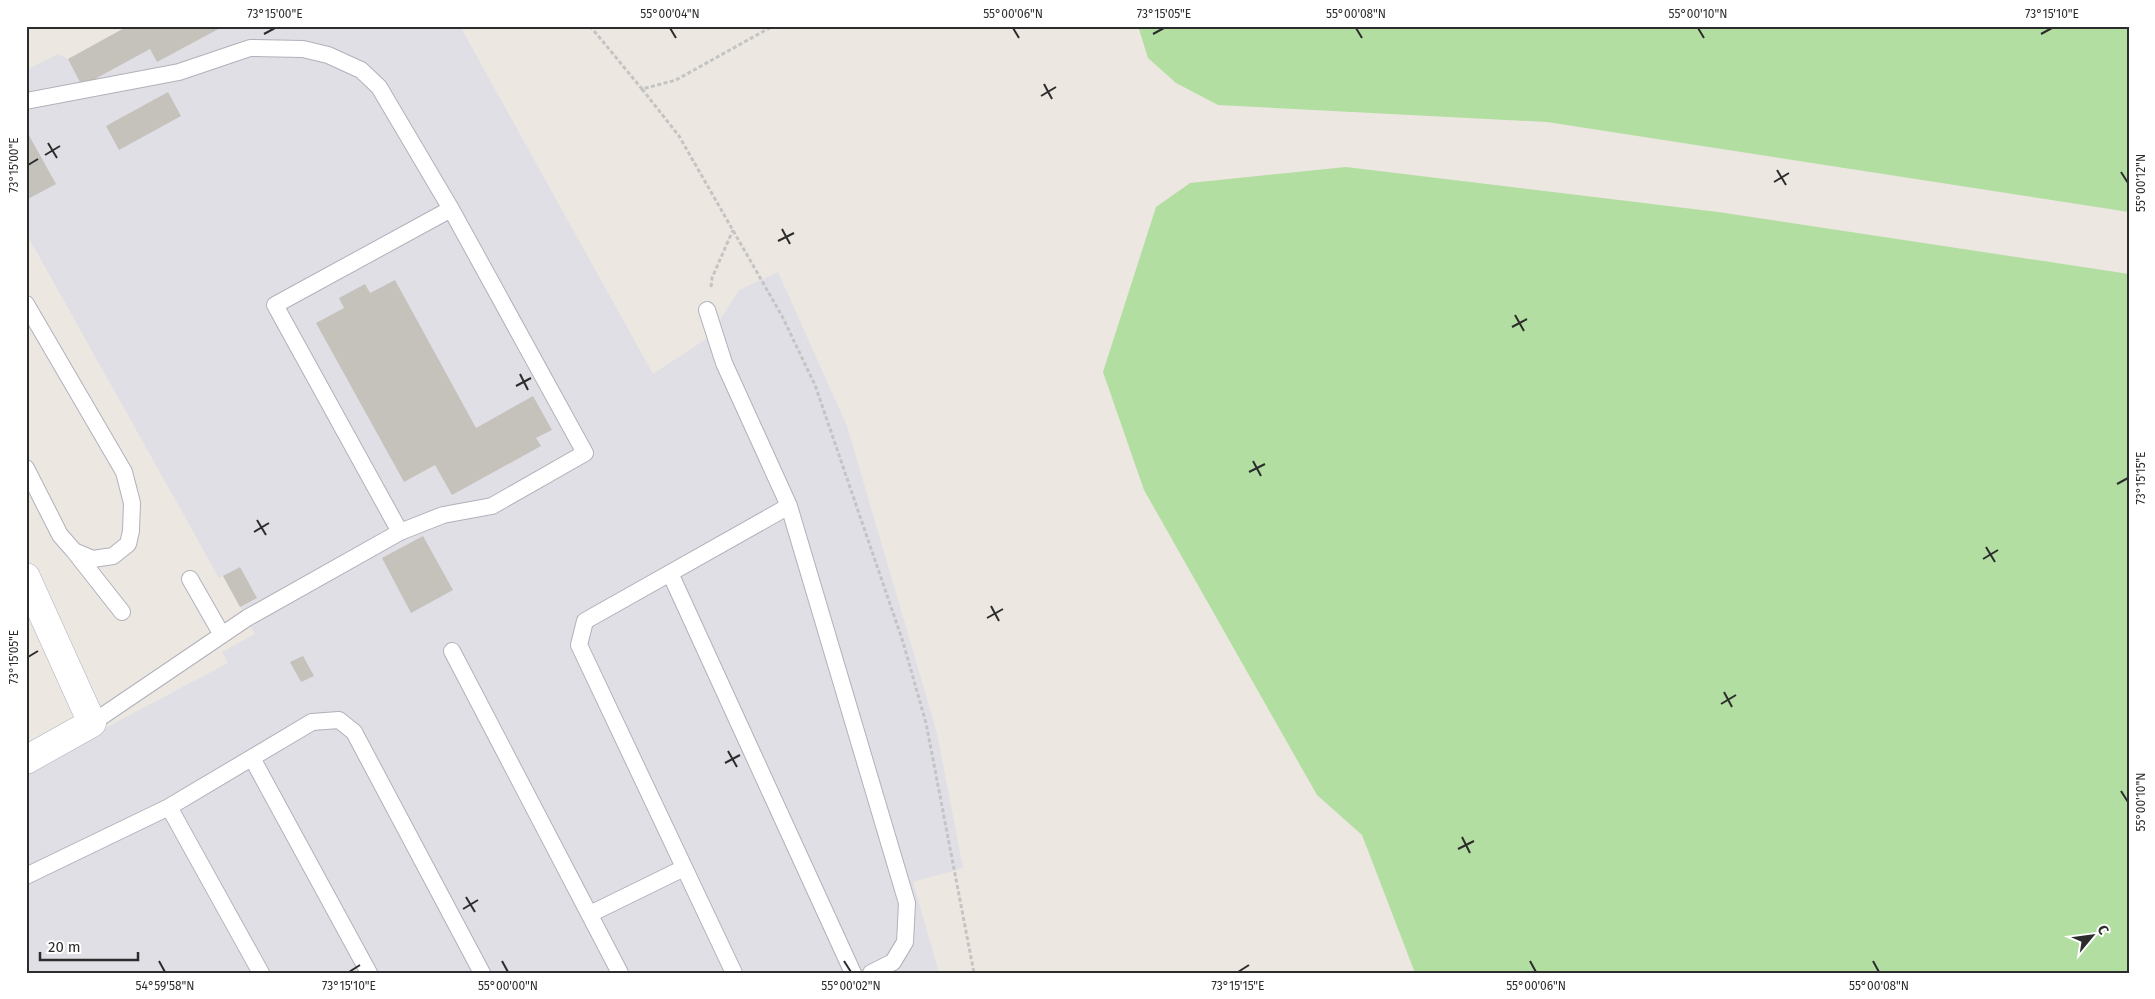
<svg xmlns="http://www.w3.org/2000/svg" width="2155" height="999" font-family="'Fira Sans',sans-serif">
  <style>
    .industrial { fill: #e1dfe6 }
    .green { fill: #b3dea1 }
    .building { fill: #c5c1bb }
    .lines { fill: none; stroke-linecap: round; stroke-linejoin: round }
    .lane-casing { stroke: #b0b1bb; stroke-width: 18 }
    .street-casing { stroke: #b0b1bb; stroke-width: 29 }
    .path { stroke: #c4c4c4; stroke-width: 3; stroke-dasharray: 4 2.5; stroke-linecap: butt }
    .lane { stroke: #fff; stroke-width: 16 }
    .street { stroke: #fff; stroke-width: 28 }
    .ticks { fill: none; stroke: #2c2c2c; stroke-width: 2 }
    .neatline { fill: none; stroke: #2c2c2c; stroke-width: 2 }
    .ticks-label { font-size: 12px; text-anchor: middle; fill: #2c2c2c }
  </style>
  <rect width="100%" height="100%" fill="#ece7e0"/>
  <path class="industrial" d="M 128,26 L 460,26 L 653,374 L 709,337 L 739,290 L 778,272 L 847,426 L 937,733 L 963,868 L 913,882 L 939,973 L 26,973 L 26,776 L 109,726 L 228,663 L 222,652 L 255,634 L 223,576 L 219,578 L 26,233 L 26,70 L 58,54 L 68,59 Z"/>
  <path class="green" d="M 1138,26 L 2129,26 L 2129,212 L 1547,122 L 1218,105 L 1176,83 L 1148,58 Z
    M 1346,167 L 1718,212 L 2129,274 L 2129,973 L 1415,973 L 1362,835 L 1317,795 L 1144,490 L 1103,372 L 1156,207 L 1190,183 Z"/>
  <path class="building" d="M 128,26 L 224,26 L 157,62 L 150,49 L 82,86 L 68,59 Z
    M 168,92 L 181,116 L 119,150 L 106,126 Z
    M 26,130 L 56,184 L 26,200 Z
    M 395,280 L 476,428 L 533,396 L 552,430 L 536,438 L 541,446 L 452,495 L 435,465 L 404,482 L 316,323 L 344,308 L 339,298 L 365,284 L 370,293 Z
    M 423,536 L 453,590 L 411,613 L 382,558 Z
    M 240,567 L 257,598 L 240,607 L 223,576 Z
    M 303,656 L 314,676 L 301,682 L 290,662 Z"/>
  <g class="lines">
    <g class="lane-casing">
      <path id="lane" d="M 26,101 L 179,72 L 250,48 L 303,49 L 328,55 L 361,70 L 379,87 L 451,209 L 585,453 L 492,506 L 443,515 L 400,532 L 247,618 L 92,723
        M 26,304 L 124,472 L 132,503 L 131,531 L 128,544 L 113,556 L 93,559 L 74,551 L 60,535 L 26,468
        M 707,310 L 724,363 L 789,506 L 907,903 L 905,942 L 893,962 L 871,973
        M 400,532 L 275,305 L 451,209
        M 74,551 L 122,612
        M 670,573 L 853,973
        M 190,579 L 222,635
        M 452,651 L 620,973
        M 252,758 L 369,973
        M 169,807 L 261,973
        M 26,876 L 169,807 L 312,722 L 339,720 L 354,732 L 482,973
        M 590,914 L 684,868
        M 734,973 L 579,645 L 585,621 L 789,506"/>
    </g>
    <g class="street-casing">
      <path id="street" d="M 26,577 L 92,723 L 26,760"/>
    </g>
    <path class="path" d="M 590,26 L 642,89 L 676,80 L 773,26
      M 642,89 L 679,136 L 782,316 L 815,385 L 903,642 L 926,723 L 974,973
      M 711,287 L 712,278 L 733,230"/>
    <use href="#lane" class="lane"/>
    <use href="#street" class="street"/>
  </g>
  <path class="ticks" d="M 670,28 L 676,38M 1013,28 L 1019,38M 1356,28 L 1362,38M 1698,28 L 1704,38M 264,34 L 275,28M 1153,34 L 1164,28M 2041,34 L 2052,28M 1044,84 L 1052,99M 1041,96 L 1056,87M 48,143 L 57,158M 45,155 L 60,146M 28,165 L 38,159M 1777,170 L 1786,185M 2121,172 L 2128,183M 1774,182 L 1789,173M 782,229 L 790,244M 778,241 L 794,233M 1515,315 L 1524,331M 1512,327 L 1527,319M 520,374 L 528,390M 516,386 L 531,378M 1253,461 L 1261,476M 1249,472 L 1265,464M 2117,484 L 2128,478M 257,520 L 266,535M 254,532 L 269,523M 1986,547 L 1995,562M 1983,559 L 1998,550M 991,606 L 999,621M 987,618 L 1003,609M 28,657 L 38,651M 1724,692 L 1732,707M 1721,704 L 1736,695M 728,751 L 737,767M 725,763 L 740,755M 2121,791 L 2128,802M 1462,837 L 1470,853M 1458,849 L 1474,841M 466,897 L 475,912M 463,909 L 478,900M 159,961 L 165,972M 502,961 L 508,972M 844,961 L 851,972M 1530,961 L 1536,972M 1873,961 L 1879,972M 349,972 L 360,965M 1238,972 L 1249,965"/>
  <rect width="2155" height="999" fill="none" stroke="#ffffff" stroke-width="55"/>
  <g transform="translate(2092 936) rotate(61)" stroke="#ffffff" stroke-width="4" paint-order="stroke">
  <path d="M0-4L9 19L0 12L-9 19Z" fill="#2c2c2c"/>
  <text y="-8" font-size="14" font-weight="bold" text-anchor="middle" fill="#2c2c2c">С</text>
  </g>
  <path d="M40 952v8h98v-8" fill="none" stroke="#2c2c2c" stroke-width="2.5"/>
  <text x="48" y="952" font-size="15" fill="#2c2c2c" stroke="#ffffff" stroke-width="4" paint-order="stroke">20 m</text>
  <rect x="28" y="28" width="2100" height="944" class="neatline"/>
  <g class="ticks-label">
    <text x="275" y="18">73°15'00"E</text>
    <text x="670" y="18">55°00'04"N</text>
    <text x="1013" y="18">55°00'06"N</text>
    <text x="1164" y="18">73°15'05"E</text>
    <text x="1356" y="18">55°00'08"N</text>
    <text x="1698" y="18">55°00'10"N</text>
    <text x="2052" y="18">73°15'10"E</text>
    <text transform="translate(14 165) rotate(-90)" y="4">73°15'00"E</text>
    <text transform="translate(2141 183) rotate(-90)" y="4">55°00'12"N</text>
    <text transform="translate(2141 478) rotate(-90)" y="4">73°15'15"E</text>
    <text transform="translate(14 657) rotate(-90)" y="4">73°15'05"E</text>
    <text transform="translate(2141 802) rotate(-90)" y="4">55°00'10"N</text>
    <text x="165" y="990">54°59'58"N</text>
    <text x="349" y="990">73°15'10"E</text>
    <text x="508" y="990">55°00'00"N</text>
    <text x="851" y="990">55°00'02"N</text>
    <text x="1238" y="990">73°15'15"E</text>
    <text x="1536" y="990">55°00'06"N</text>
    <text x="1879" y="990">55°00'08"N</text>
  </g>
</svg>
